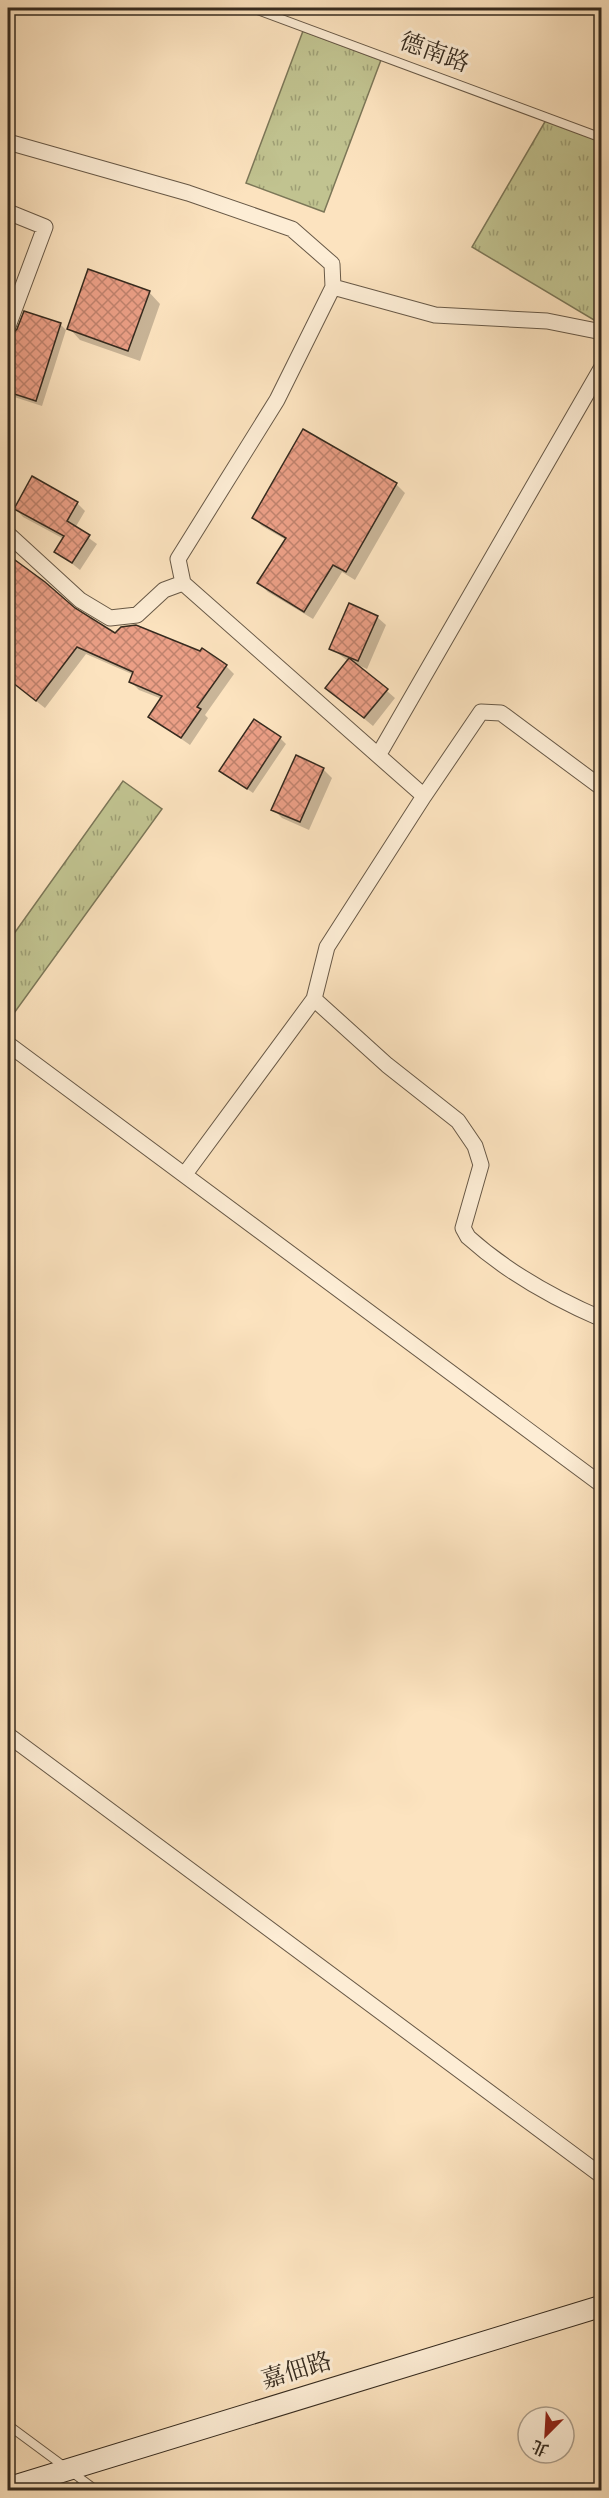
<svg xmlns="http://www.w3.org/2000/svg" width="609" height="2498" font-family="'Sorts Mill Goudy','Noto Serif TC',serif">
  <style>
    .grass { fill: url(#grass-tufts); stroke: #7c7758; stroke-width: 1.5 }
    .shadow { fill: #0003 }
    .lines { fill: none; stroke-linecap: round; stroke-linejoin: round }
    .stream { stroke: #76837a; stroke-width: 5 }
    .building { fill: url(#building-cross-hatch); stroke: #362b1f; stroke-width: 1.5 }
    .lane-casing { stroke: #685947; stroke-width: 10 }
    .street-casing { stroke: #685947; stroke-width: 17 }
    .secondary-casing { stroke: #362b1f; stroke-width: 23 }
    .lane { stroke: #fdedd5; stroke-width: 8 }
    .street { stroke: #fdedd5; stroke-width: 15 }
    .secondary { stroke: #fdedd5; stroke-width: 21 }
    .labels { text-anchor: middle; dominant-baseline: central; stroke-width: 6; stroke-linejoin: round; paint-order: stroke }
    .street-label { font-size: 24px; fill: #362b1f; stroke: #fdedd5 }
  </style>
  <defs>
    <pattern id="grass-tufts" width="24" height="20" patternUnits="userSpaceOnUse" patternTransform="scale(1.5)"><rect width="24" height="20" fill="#c1c390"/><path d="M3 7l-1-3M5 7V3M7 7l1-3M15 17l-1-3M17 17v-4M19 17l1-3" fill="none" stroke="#9e9f75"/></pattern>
    <pattern id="building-cross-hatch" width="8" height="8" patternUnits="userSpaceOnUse" patternTransform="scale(1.5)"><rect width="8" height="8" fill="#eb9f86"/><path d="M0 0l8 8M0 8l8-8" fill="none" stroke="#bf826d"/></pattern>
  </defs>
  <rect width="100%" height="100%" fill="#fce3bf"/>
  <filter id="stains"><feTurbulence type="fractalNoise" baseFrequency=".00333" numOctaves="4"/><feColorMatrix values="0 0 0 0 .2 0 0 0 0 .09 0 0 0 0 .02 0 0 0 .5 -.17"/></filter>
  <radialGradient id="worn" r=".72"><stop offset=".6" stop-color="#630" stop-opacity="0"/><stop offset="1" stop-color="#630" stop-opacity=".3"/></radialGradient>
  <path class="grass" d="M 303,31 L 381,60 L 324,212 L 246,183 Z
    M 546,120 L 601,140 L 602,318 L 599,323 L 472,247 Z
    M 123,781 L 162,809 L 9,1020 L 8,942 Z"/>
  <path class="shadow" d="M 358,8 L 374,8 L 372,13 Z
    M 149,292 L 160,304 L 140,361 L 80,340 L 69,328 Z
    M 60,324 L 66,330 L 42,406 L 8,395 L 8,336 Z
    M 396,484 L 405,493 L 355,580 L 342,572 L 313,619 L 268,592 L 259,583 L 286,540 L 262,526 L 254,518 Z
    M 77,503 L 85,511 L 75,528 L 97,544 L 80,570 L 56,551 L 64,539 L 23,517 L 16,509 Z
    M 15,562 L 74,609 L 115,635 L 226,666 L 234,674 L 205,715 L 208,718 L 190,745 L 150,717 L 162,699 L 139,690 L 131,682 L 134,675 L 86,654 L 45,708 L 8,679 L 8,574 Z
    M 377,617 L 386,625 L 367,669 L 356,664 L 395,698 L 373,726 L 327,688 L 348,661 L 331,648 Z
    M 280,738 L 286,744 L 253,793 L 221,771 Z
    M 296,757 L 323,769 L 332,778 L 309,830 L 282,818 L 273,809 Z"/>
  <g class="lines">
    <path class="stream" d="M 78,2484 L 86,2490"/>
  </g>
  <path class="building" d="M 88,269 L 150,291 L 128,351 L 67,329 Z
    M 24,311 L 61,323 L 36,401 L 8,392 L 8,343 L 10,336 L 17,329 Z
    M 303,429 L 397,483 L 346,572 L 333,565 L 304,612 L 257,583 L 286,538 L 252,518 Z
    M 32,476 L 78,502 L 67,521 L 90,535 L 72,563 L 54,552 L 64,536 L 14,509 Z
    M 15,560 L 45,582 L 75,608 L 115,633 L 121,627 L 136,625 L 200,651 L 202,648 L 227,665 L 197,707 L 201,709 L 181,738 L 148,717 L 162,696 L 129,682 L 133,672 L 77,647 L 36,701 L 8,679 L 8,571 Z
    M 349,603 L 378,616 L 358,661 L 329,649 Z
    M 349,658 L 388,689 L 364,718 L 325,688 Z
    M 254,719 L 281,737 L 247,789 L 219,771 Z
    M 296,755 L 324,768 L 300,822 L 271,810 Z"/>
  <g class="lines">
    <g class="lane-casing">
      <path id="lane" d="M 252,8 L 602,138
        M 8,2425 L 96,2490"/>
    </g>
    <g class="street-casing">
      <path id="street" d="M 8,142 L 188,193 L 292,229 L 332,264 L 333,287 L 277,400 L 178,559 L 183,583
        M 8,212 L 45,227 L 8,326
        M 333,287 L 435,315 L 547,321 L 602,332
        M 8,534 L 80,600 L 110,618 L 137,615 L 164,590 L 183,583 L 424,796 L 327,947 L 314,999 L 185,1174
        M 379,754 L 602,367
        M 424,796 L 481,712 L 501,713 L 602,788
        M 314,999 L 387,1065 L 458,1121 L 475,1146 L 481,1165 L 463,1228 L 468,1237 C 507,1272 553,1298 602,1319
        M 8,1044 L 602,1485
        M 8,1735 L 602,2176"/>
    </g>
    <g class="secondary-casing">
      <path id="secondary" d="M 8,2488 L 602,2306"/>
    </g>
    <use href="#lane" class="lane"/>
    <use href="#street" class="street"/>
    <use href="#secondary" class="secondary"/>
  </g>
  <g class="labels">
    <g class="street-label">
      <text transform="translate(434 54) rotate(20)">德南路</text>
      <text transform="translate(297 2372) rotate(-17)">嘉佃路</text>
    </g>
  </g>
  <rect width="609" height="2498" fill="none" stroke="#fce3bf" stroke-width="30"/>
  <rect x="9" y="9" width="591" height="2480" fill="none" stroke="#362b1f" stroke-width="3"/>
  <rect x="15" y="15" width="579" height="2468" fill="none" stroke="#362b1f" stroke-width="1.5"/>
  <g transform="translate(546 2435) rotate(204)"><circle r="28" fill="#fdedd5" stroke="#ad9f8c" stroke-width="1.5"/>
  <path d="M0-4.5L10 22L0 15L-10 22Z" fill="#8f2418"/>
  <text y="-9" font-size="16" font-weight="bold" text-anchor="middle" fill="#362b1f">北</text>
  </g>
  <rect width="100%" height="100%" filter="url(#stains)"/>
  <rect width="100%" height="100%" fill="url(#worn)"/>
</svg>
